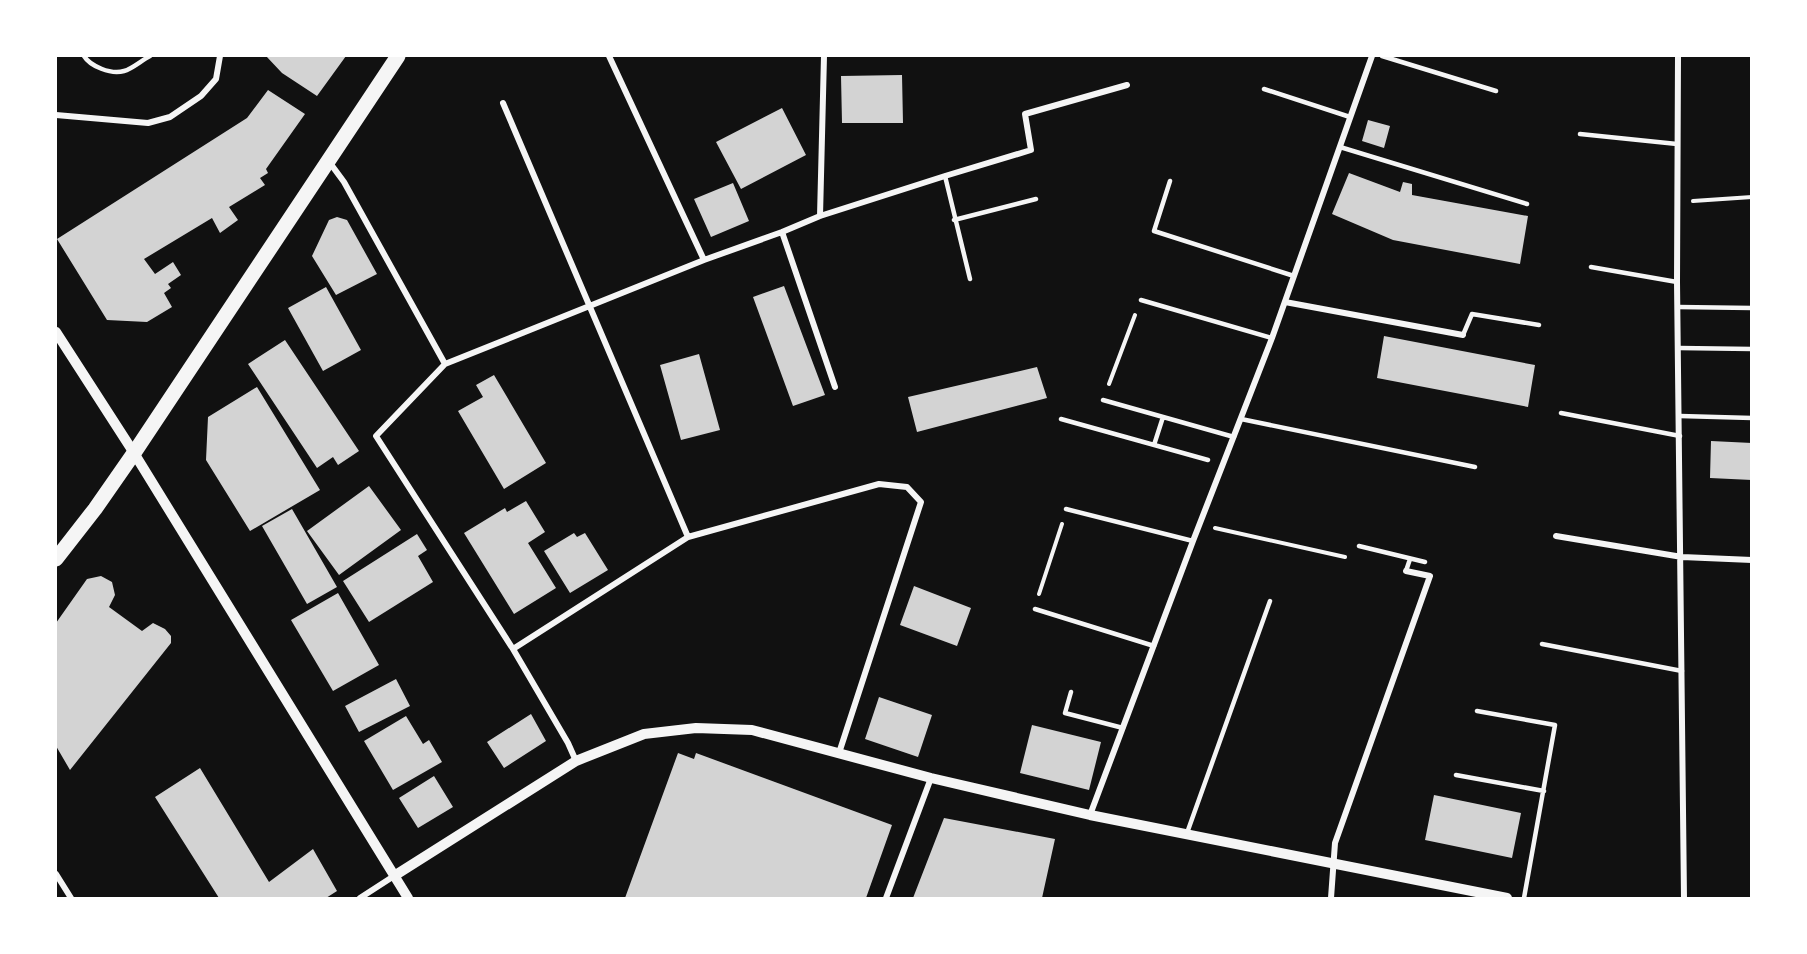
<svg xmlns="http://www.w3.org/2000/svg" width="1807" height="954" font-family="'DM Sans',sans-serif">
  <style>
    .building { fill: #d3d3d3 }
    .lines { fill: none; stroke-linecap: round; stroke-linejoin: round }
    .path { stroke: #f5f5f5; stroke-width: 4 }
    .service { stroke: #f5f5f5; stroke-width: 4.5 }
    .minor { stroke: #f5f5f5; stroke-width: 6 }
    .tertiary { stroke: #f5f5f5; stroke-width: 10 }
    .primary { stroke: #f5f5f5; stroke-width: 15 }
  </style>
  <rect width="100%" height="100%" fill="#111"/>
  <path class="building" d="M 266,56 L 346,56 L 317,96 L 282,73 Z
    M 902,75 L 903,123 L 842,123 L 841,76 Z
    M 268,90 L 305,114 L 266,169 L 268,173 L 260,178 L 265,185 L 229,207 L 238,220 L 220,233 L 212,218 L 144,259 L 155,274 L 173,262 L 181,275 L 168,284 L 171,288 L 164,293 L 172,307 L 147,322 L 107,320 L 57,239 L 247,118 Z
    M 782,108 L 806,155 L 741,189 L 716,142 Z
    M 1368,120 L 1390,126 L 1384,148 L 1362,141 Z
    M 1349,173 L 1400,192 L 1403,182 L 1412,184 L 1412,195 L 1528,216 L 1520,264 L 1393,240 L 1332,214 Z
    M 733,183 L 749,221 L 711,237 L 694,199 Z
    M 337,217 L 347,220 L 377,274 L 336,295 L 312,256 L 329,220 Z
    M 784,286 L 825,395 L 793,406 L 753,297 Z
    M 326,287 L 361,350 L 323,371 L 288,308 Z
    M 1384,336 L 1535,365 L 1528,407 L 1377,378 Z
    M 285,340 L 359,451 L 338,465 L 333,457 L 317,468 L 248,364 Z
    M 699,354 L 720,430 L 681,440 L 660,365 Z
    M 1037,367 L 1047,398 L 917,432 L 908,397 Z
    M 494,375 L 546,463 L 504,489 L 458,411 L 483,397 L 476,385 Z
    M 257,387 L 320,490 L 250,531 L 206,460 L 208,417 Z
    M 1711,441 L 1752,443 L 1752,480 L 1710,478 Z
    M 369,486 L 401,530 L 339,575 L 307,531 Z
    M 526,501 L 545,532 L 528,543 L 556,588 L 514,614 L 464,533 L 505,508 L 507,512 Z
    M 292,509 L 337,587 L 307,604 L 262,526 Z
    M 574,533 L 577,537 L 585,533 L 608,570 L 570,593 L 544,551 Z
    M 417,534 L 427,550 L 418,556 L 433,582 L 369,622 L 343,581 Z
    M 101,576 L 112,582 L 115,595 L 109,607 L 142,631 L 153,623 L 165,629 L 171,636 L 171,643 L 70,770 L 56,746 L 56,623 L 87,579 Z
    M 914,586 L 971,608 L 957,646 L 900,625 Z
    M 338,593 L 379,665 L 333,691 L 291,620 Z
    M 396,679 L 410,706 L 359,732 L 345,706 Z
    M 879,697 L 932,715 L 918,757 L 865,739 Z
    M 531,714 L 546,741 L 504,768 L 487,742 Z
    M 406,716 L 423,744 L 429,740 L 442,762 L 393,790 L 364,741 Z
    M 1032,725 L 1101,742 L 1089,790 L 1020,773 Z
    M 678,753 L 694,759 L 696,753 L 892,825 L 866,898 L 625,898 Z
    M 200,768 L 269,882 L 313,849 L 337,891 L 326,898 L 219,898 L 155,797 Z
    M 434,776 L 453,807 L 418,828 L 399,798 Z
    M 1434,795 L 1521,813 L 1512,858 L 1425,840 Z
    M 944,818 L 1055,839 L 1042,898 L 913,898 Z"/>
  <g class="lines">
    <path class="path" d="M 1693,201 L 1752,197
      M 1109,384 L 1135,315
      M 1215,528 L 1345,557
      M 1039,594 L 1062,524"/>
    <path class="service" d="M 84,56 C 90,66 111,75 124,71 C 132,69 142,60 150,56
      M 1382,56 L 1496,91
      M 1264,89 L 1350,117
      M 1580,134 L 1677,144
      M 1340,147 L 1527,204
      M 945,176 L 970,279
      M 1170,181 L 1154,231 L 1294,276
      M 954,220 L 1036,199
      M 1591,267 L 1677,282
      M 1141,300 L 1272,338
      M 1678,307 L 1752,308
      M 1463,335 L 1472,314 L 1539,325
      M 1679,348 L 1752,349
      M 1103,400 L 1234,437
      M 1561,413 L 1680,436
      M 1680,416 L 1752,418
      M 1061,419 L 1208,460
      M 1241,419 L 1475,467
      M 1154,445 L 1163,417
      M 1066,509 L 1193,541
      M 1359,546 L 1425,562
      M 1406,571 L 1410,559
      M 1035,609 L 1154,646
      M 1542,644 L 1682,671
      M 1071,692 L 1065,713 L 1123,728
      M 1477,711 L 1555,725 L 1524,898
      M 1456,775 L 1544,791
      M 1187,833 L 1270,601"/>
    <path class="minor" d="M 609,56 L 704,260
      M 1678,56 L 1677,282 L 1684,898
      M 503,103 L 688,537
      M 56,115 L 148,123 L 170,117 L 201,96 L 216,79 L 220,56
      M 330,163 L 344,182 L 445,364
      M 820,216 L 824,56
      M 782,232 L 835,387
      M 1285,302 L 1463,335
      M 1556,536 L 1682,557 L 1752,560
      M 513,649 L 688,537 L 879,484 L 907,487 L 921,502 L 839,753
      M 576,761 L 568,743 L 513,649 L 376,436 L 445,364 L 704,260 L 782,232 L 820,216 L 945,176 L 1031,150 L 1025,114 L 1127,85
      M 1090,815 L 1193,541 L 1272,338 L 1372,56
      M 56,874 L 71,898
      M 360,898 L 394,876
      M 886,898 L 931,778
      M 1331,898 L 1335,843 L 1430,576 L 1406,571"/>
    <path class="tertiary" d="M 56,332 L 134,453 L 408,898
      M 394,876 L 576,761 L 644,734 L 696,728 L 752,730 L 931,778 L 1090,815 L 1507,898"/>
    <path class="primary" d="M 56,559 L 95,509 L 134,453 L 398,56"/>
  </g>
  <rect width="1807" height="954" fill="none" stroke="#ffffff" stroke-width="114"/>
</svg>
